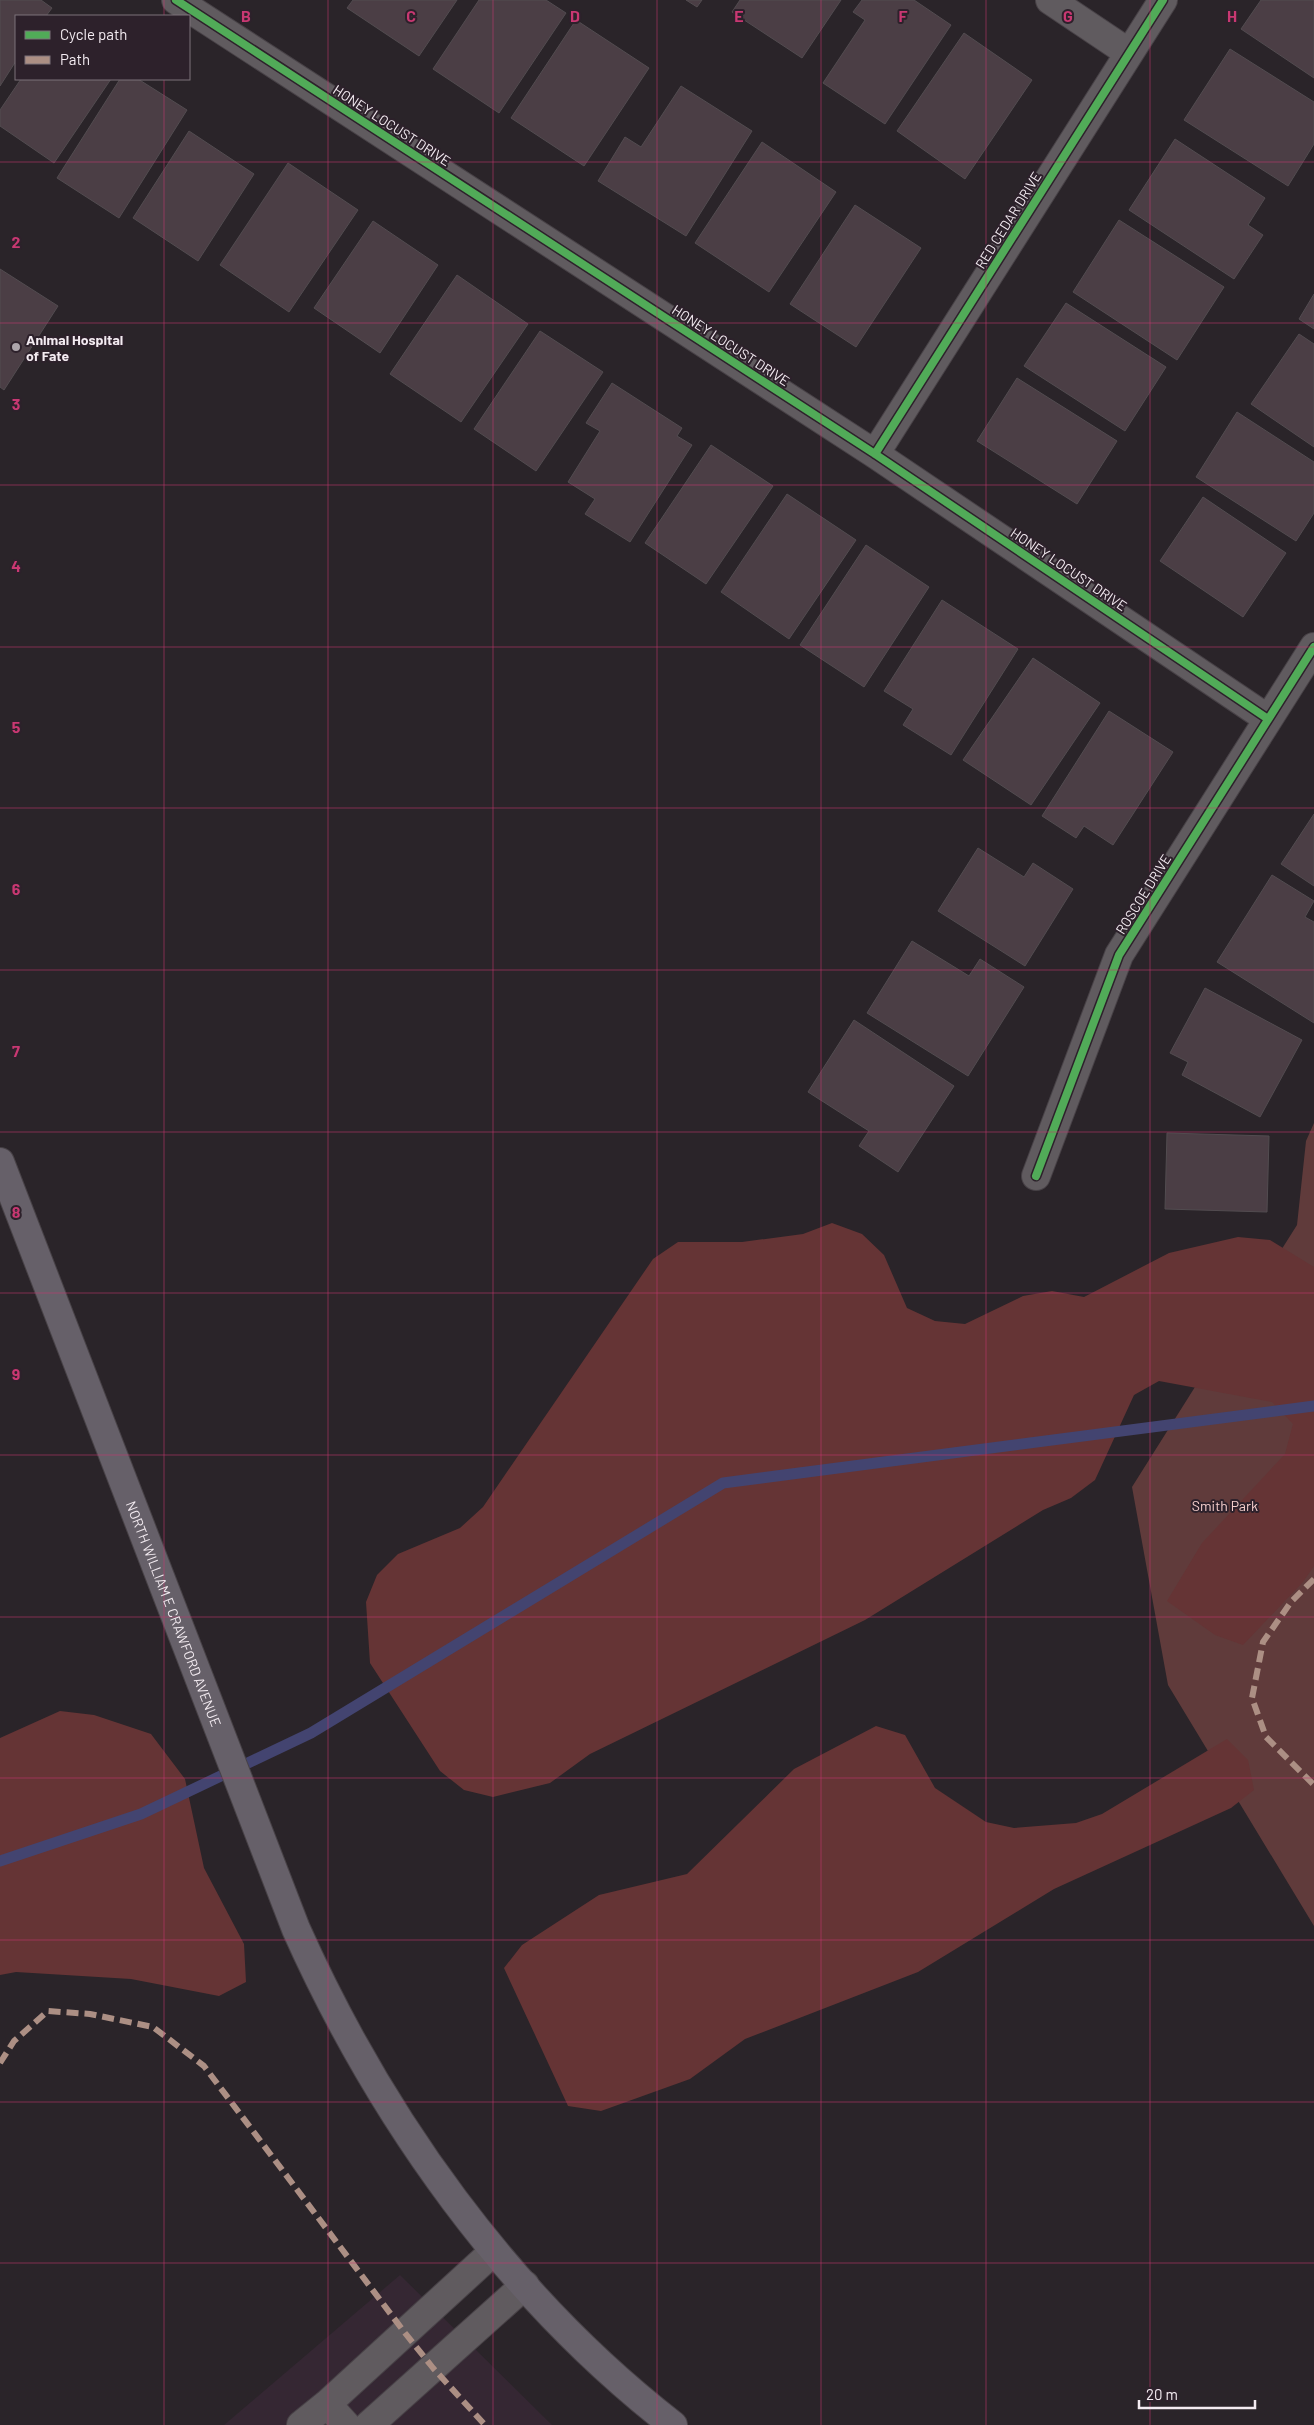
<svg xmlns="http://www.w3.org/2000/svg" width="1314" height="2425" font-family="Barlow,sans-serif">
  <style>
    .built { fill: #352733 }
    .green { fill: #603b3b }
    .forest { fill: #653435 }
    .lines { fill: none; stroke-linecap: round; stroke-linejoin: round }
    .stream { stroke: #434470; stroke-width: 11 }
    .building { fill: #4b3e45; stroke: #524c50 }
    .minor-casing { stroke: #484247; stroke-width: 30 }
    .major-casing { stroke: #484247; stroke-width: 30 }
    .minor { stroke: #605b5f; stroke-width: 28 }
    .major { stroke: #666069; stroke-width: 28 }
    .quiet { stroke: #ac8f84; stroke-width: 6; stroke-dasharray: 12 6; stroke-linecap: butt }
    .cycleway-casing { stroke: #2d212b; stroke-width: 11 }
    .cycleway { stroke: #51ab58; stroke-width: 8 }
    .grid { fill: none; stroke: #c93872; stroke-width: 1; stroke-opacity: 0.55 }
    .poi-dot { fill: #ada5ab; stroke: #2d212b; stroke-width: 2 }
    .labels { text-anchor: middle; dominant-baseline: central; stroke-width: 4; stroke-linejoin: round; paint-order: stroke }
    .street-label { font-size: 14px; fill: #f3ebf1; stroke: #2d212b }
    .poi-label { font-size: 14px; font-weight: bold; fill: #f3ebf1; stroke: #2d212b; text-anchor: start }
    .park-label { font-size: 14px; fill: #f6cfcd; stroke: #2d212b }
    .grid-label { font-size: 16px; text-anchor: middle; font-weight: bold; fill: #c93872; stroke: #2d212b; stroke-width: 4; stroke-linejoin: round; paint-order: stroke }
  </style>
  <rect width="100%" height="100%" fill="#2a2429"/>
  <path class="built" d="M 400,2275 L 552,2425 L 224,2425 Z"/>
  <path class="green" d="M 1314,1123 L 1314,1926 L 1168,1685 L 1132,1487 L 1297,1225 L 1306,1141 Z"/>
  <path class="forest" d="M 832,1223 L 862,1234 L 884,1255 L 907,1308 L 935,1321 L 965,1324 L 1023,1296 L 1052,1291 L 1084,1297 L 1169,1253 L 1238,1237 L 1270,1240 L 1314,1267 L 1314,1566 L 1303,1582 L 1243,1645 L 1215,1635 L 1167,1601 L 1202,1543 L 1285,1454 L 1293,1424 L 1272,1402 L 1159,1381 L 1134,1395 L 1095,1480 L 1071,1498 L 1043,1510 L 865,1620 L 590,1754 L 550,1783 L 493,1797 L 464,1790 L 440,1771 L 370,1663 L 366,1602 L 377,1575 L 398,1554 L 460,1528 L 483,1507 L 653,1259 L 678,1242 L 742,1242 L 803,1234 Z
    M 60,1711 L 94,1715 L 151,1734 L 185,1779 L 204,1868 L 244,1944 L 246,1982 L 219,1996 L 131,1979 L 16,1972 L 0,1975 L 0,1738 Z
    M 876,1726 L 905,1735 L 935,1788 L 986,1822 L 1014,1828 L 1076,1823 L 1102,1814 L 1227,1739 L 1248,1760 L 1254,1790 L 1231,1808 L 1054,1889 L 918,1972 L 745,2039 L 690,2079 L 601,2111 L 568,2106 L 504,1968 L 522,1945 L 599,1895 L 687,1874 L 794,1769 Z"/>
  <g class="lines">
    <path class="stream" d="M 0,1861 L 141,1814 L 311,1733 L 723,1483 L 1314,1406"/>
  </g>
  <path class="building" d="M 0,0 L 41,0 L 52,8 L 46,16 L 16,16 L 16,61 L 0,86 Z
    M 353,0 L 457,0 L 419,56 L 347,8 Z
    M 479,0 L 546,0 L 566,13 L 499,113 L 433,69 Z
    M 686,0 L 702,0 L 697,7 Z
    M 740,0 L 841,0 L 802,58 L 732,12 Z
    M 862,0 L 914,0 L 951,25 L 885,124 L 823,83 L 865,20 L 853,12 Z
    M 1261,0 L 1314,0 L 1314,78 L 1241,29 Z
    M 576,20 L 649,68 L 584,166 L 511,118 Z
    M 964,33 L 1032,80 L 965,179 L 897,131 Z
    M 1230,49 L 1314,102 L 1314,144 L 1288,186 L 1184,120 Z
    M 21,79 L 111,79 L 54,163 L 0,126 L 0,110 Z
    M 120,79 L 138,79 L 187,110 L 119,218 L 57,178 Z
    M 681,86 L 752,131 L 686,236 L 598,181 L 625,137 L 641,147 Z
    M 189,131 L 254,174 L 198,261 L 133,218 Z
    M 1175,139 L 1265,198 L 1248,225 L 1263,235 L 1234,279 L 1129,210 Z
    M 762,142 L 836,192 L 769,292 L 695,243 Z
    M 288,163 L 358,210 L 289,312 L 220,265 Z
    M 855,205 L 921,248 L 856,347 L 790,304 Z
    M 1119,220 L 1224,287 L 1177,360 L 1073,292 Z
    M 373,221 L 438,265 L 380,353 L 314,308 Z
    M 0,269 L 58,306 L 4,390 L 0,387 Z
    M 457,275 L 528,324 L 461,422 L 390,374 Z
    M 1314,294 L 1314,329 L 1299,319 Z
    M 1066,303 L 1166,367 L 1125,431 L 1024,366 Z
    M 540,331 L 603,372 L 536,471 L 474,429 Z
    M 1299,334 L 1314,344 L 1314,447 L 1251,404 Z
    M 1017,378 L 1117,441 L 1077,504 L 977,441 Z
    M 612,383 L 682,428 L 677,436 L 692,445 L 630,542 L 585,514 L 595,499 L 568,482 L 600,431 L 586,423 Z
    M 1237,412 L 1314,462 L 1314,513 L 1296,541 L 1196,477 Z
    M 711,445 L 773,486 L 706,584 L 645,543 Z
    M 787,494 L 856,540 L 789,639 L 721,592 Z
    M 1203,497 L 1286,553 L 1243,617 L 1160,561 Z
    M 866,545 L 929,587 L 864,687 L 800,645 Z
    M 942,600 L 1018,649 L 951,755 L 903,725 L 913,709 L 884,691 Z
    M 1033,658 L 1100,703 L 1031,805 L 963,760 Z
    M 1109,711 L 1173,752 L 1113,845 L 1084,826 L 1076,838 L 1042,816 Z
    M 1314,814 L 1314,886 L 1281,864 Z
    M 978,848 L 1024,877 L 1033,863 L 1073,889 L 1025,966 L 938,911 Z
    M 1272,875 L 1314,901 L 1305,917 L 1314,922 L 1314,1023 L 1217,962 Z
    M 912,941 L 969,976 L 980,959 L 1024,987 L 968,1076 L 867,1013 Z
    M 1205,988 L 1302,1040 L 1260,1117 L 1182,1075 L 1188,1062 L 1170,1053 Z
    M 854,1020 L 954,1086 L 898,1172 L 859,1146 L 869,1131 L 808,1092 Z
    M 1167,1133 L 1269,1136 L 1267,1212 L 1165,1209 Z"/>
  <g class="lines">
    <g class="minor-casing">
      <path id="minor" d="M 176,0 L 875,454 L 1268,719
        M 1050,0 L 1129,53
        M 875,454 L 1163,0
        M 1036,1176 L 1119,955 L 1314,647
        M 327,2404 L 494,2251
        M 301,2425 L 327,2404 L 346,2425
        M 369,2425 L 525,2285"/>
    </g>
    <g class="major-casing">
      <g id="major">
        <path id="s1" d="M 0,1162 L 296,1929 C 381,2119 508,2297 673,2425"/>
      </g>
    </g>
    <use href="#minor" class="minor"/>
    <use href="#major" class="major"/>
    <path class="quiet" d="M 1314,1579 L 1291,1602 L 1263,1642 L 1252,1698 L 1266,1737 L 1314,1785
      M 0,2063 L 14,2041 L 48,2011 L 90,2014 L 153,2027 L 204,2066 L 405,2333 L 433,2368 L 485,2425"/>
    <g class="cycleway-casing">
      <path id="cycleway" d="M 176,0 L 875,454 L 1268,719
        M 875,454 L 1163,0
        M 1036,1176 L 1119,955 L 1314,647"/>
    </g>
    <use href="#cycleway" class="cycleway"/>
  </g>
  <path class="grid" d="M 164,0 L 164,16M 328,0 L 328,2425M 493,0 L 493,2425M 657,0 L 657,2425M 821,0 L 821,2425M 986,0 L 986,2425M 1150,0 L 1150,2425M 164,79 L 164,2425M 0,162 L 1314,162M 0,323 L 1314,323M 0,485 L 1314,485M 0,647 L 1314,647M 0,808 L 1314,808M 0,970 L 1314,970M 0,1132 L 1314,1132M 0,1293 L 1314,1293M 0,1455 L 1314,1455M 0,1617 L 1314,1617M 0,1778 L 1314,1778M 0,1940 L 1314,1940M 0,2102 L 1314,2102M 0,2263 L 1314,2263"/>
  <circle class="poi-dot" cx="16" cy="347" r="5"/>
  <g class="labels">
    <g class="street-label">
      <text transform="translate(392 125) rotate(33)">HONEY LOCUST DRIVE</text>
      <text transform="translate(1008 220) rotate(-58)">RED CEDAR DRIVE</text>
      <text transform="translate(731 345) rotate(33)">HONEY LOCUST DRIVE</text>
      <text transform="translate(1069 569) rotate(34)">HONEY LOCUST DRIVE</text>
      <text transform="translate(1143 894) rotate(-58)">ROSCOE DRIVE</text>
      <text stroke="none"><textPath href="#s1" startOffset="484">NORTH WILLIAM E CRAWFORD AVENUE</textPath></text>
    </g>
    <g class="poi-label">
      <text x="26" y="339">Animal Hospital<tspan x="26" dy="16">of Fate</tspan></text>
    </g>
    <g class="park-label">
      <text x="1225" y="1505">Smith Park</text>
    </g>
  </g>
  <g class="grid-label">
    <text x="246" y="22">B</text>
    <text x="411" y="22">C</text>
    <text x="575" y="22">D</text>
    <text x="739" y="22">E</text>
    <text x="903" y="22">F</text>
    <text x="1068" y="22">G</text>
    <text x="1232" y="22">H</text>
    <text x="16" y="248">2</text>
    <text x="16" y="410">3</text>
    <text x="16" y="572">4</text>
    <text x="16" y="733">5</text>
    <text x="16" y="895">6</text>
    <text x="16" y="1057">7</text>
    <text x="16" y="1218">8</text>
    <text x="16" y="1380">9</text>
  </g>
  <rect x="15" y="15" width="175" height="65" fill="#2d212b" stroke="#7c727a"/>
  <rect x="25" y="31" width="25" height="8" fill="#51ab58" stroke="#7c727a"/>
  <text x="60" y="40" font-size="15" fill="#f3ebf1">Cycle path</text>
  <rect x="25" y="56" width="25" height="8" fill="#ac8f84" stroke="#7c727a"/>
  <text x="60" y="65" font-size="15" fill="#f3ebf1">Path</text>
  <path d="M1139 2400v8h116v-8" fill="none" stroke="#f3ebf1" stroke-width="2.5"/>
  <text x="1146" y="2400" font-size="15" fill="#f3ebf1" stroke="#2d212b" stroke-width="4" paint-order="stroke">20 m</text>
</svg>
